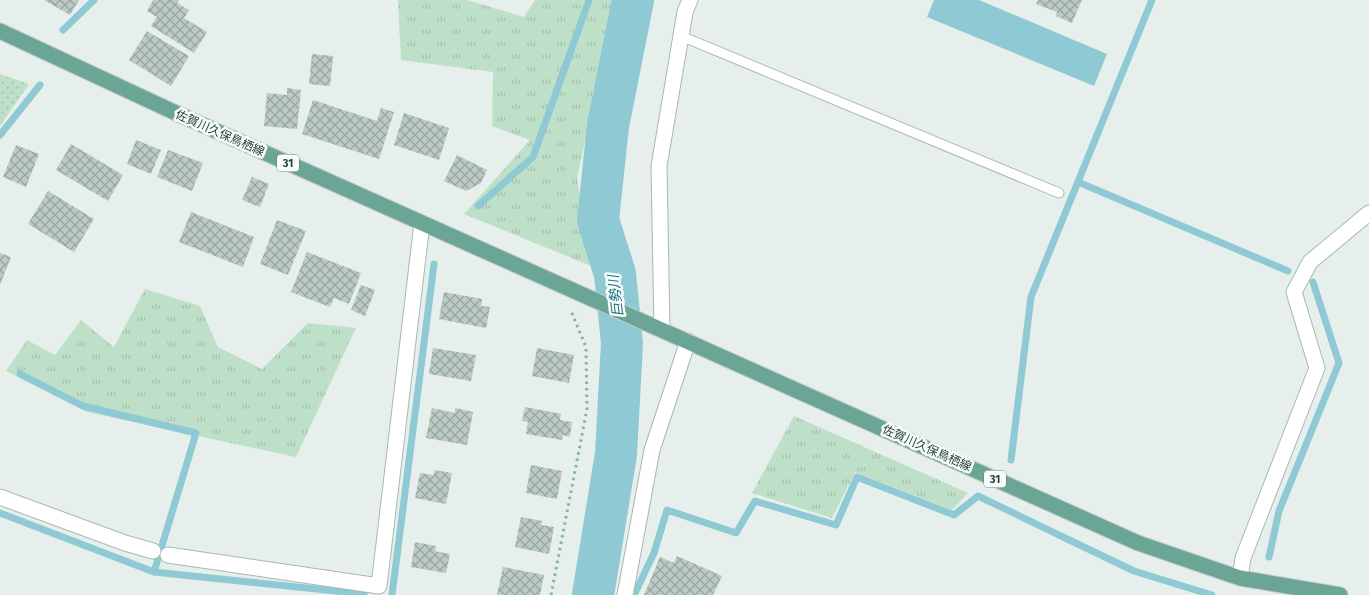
<svg xmlns="http://www.w3.org/2000/svg" width="1369" height="595" font-family="'Fira Sans','Noto Sans JP',sans-serif">
  <style>
    .grass { fill: url(#grass-tufts) }
    .park { fill: url(#park-dots) }
    .water { fill: #8ec9d4 }
    .lines { fill: none; stroke-linecap: round; stroke-linejoin: round }
    .stream { stroke: #8ec9d4; stroke-width: 7 }
    .river { stroke: #8ec9d4; stroke-width: 42 }
    .building { fill: url(#building-cross-hatch) }
    .lane-casing { stroke: #a8b8b2; stroke-width: 11 }
    .street-casing { stroke: #a8b8b2; stroke-width: 17 }
    .primary-casing { stroke: #c2cac8; stroke-width: 17 }
    .path { stroke: #86b3a5; stroke-width: 3; stroke-dasharray: 2.5 4; stroke-linecap: butt }
    .lane { stroke: #fff; stroke-width: 9 }
    .street { stroke: #fff; stroke-width: 15 }
    .primary { stroke: #6aa596; stroke-width: 15 }
    .labels { text-anchor: middle; dominant-baseline: central; stroke-width: 5; stroke-linejoin: round; paint-order: stroke }
    .shield { fill: #f7fbf9; stroke: #637a73; stroke-width: 1 }
    .shield-label { font-size: 11px; font-weight: bold; fill: #24423a }
    .street-label { font-size: 12px; fill: #24423a; stroke: #f7fbf9 }
    .water-label { font-size: 14px; font-style: italic; fill: #1c6f80; stroke: #f7fbf9 }
  </style>
  <defs>
    <pattern id="grass-tufts" width="24" height="20" patternUnits="userSpaceOnUse" patternTransform="scale(1.25)"><rect width="24" height="20" fill="#bfe0c8"/><path d="M3 7l-1-3M5 7V3M7 7l1-3M15 17l-1-3M17 17v-4M19 17l1-3" fill="none" stroke="#a4c1ad"/></pattern>
    <pattern id="park-dots" width="8" height="8" patternUnits="userSpaceOnUse" patternTransform="scale(1.25)"><rect width="8" height="8" fill="#bfe0c8"/><path d="M2 2h.1M6 6h.1" fill="none" stroke="#a4c1ad" stroke-width="1.8" stroke-linecap="round"/></pattern>
    <pattern id="building-cross-hatch" width="8" height="8" patternUnits="userSpaceOnUse" patternTransform="scale(1.25)"><rect width="8" height="8" fill="#bbcac4"/><path d="M0 0l8 8M0 8l8-8" fill="none" stroke="#98a6a0"/></pattern>
  </defs>
  <rect width="100%" height="100%" fill="#e6efeb"/>
  <path class="grass" d="M 398,0 L 467,0 L 524,17 L 535,0 L 616,0 L 577,178 L 591,266 L 464,214 L 530,140 L 492,126 L 493,72 L 401,60 Z
    M 145,289 L 200,306 L 218,347 L 262,369 L 308,323 L 356,328 L 296,457 L 87,412 L 6,371 L 27,340 L 55,355 L 81,320 L 114,347 Z
    M 794,416 L 968,493 L 952,510 L 855,472 L 832,518 L 752,493 Z"/>
  <path class="park" d="M 0,74 L 29,84 L 0,126 Z"/>
  <path class="water" d="M 934,0 L 979,0 L 1107,54 L 1094,86 L 927,17 Z"/>
  <g class="lines">
    <path class="stream" d="M 63,30 L 94,0
      M 0,135 L 40,85
      M 1078,182 L 1288,271
      M 478,206 L 533,157 L 589,0
      M 20,374 L 83,406 L 196,433 L 154,572
      M 1011,460 L 1031,297 L 1152,0
      M 0,513 L 154,572 L 364,594
      M 1269,557 L 1279,511 L 1339,363 L 1313,282
      M 392,595 L 434,264
      M 634,595 L 654,553 L 667,510 L 736,533 L 755,501 L 836,525 L 857,477 L 954,515 L 978,496 L 1134,571 L 1212,595"/>
    <path class="river" d="M 593,595 L 616,454 L 622,343 L 615,274 L 598,220 L 608,126 L 633,0"/>
  </g>
  <path class="building" d="M 44,0 L 79,0 L 70,15 Z
    M 153,0 L 179,0 L 177,3 L 189,10 L 184,18 L 207,32 L 194,53 L 151,26 L 157,17 L 147,11 Z
    M 1038,0 L 1082,0 L 1072,23 L 1056,16 L 1057,12 L 1036,4 Z
    M 147,31 L 189,56 L 171,86 L 129,60 Z
    M 312,54 L 333,56 L 330,86 L 309,84 Z
    M 287,88 L 301,90 L 297,129 L 264,126 L 267,93 L 287,95 Z
    M 313,100 L 377,121 L 381,108 L 394,112 L 379,159 L 302,134 Z
    M 404,113 L 449,128 L 439,160 L 394,145 Z
    M 136,140 L 161,150 L 151,174 L 127,164 Z
    M 71,144 L 123,175 L 108,201 L 56,170 Z
    M 16,145 L 39,154 L 26,187 L 3,177 Z
    M 168,150 L 203,163 L 192,191 L 157,177 Z
    M 457,155 L 487,170 L 481,183 L 466,191 L 444,181 Z
    M 252,177 L 269,184 L 260,207 L 242,200 Z
    M 48,191 L 94,219 L 74,252 L 28,224 Z
    M 191,212 L 254,237 L 243,267 L 179,242 Z
    M 277,220 L 306,231 L 288,275 L 260,264 Z
    M 307,252 L 361,273 L 349,304 L 334,298 L 330,307 L 291,292 Z
    M 0,253 L 11,257 L 0,285 Z
    M 361,285 L 375,290 L 365,316 L 351,310 Z
    M 444,292 L 482,299 L 481,306 L 490,307 L 486,328 L 439,319 Z
    M 433,348 L 476,355 L 471,381 L 429,374 Z
    M 537,348 L 574,355 L 569,383 L 532,376 Z
    M 525,407 L 561,414 L 560,420 L 572,422 L 570,437 L 563,435 L 562,440 L 526,434 L 528,422 L 522,421 Z
    M 432,408 L 455,413 L 455,408 L 473,412 L 467,445 L 426,438 Z
    M 531,465 L 562,471 L 557,499 L 526,493 Z
    M 434,470 L 452,473 L 446,504 L 415,498 L 420,473 L 434,475 Z
    M 521,517 L 542,521 L 541,525 L 554,527 L 549,554 L 515,547 Z
    M 415,542 L 436,546 L 435,551 L 450,554 L 446,573 L 411,567 Z
    M 677,556 L 722,576 L 713,595 L 644,595 L 660,557 L 674,563 Z
    M 503,567 L 544,575 L 540,595 L 497,595 Z"/>
  <g class="lines">
    <g class="lane-casing">
      <path id="lane" d="M 681,36 L 1059,193"/>
    </g>
    <g class="street-casing">
      <path id="street" d="M 662,330 L 659,166 L 685,12 L 690,0
        M 0,497 L 125,543 L 153,551
        M 168,555 L 379,586 L 422,223
        M 1240,578 L 1243,558 L 1317,368 L 1294,292 L 1310,262 L 1369,213
        M 625,595 L 652,450 L 688,341"/>
    </g>
    <g class="primary-casing">
      <path id="primary" d="M 0,31 L 176,113 L 1138,543 L 1240,578 L 1340,595"/>
    </g>
    <path class="path" d="M 551,595 L 587,409 L 586,347 L 571,311"/>
    <use href="#lane" class="lane"/>
    <use href="#street" class="street"/>
    <use href="#primary" class="primary"/>
  </g>
  <g class="labels">
    <g class="shield">
      <rect x="277" y="154.5" width="22" height="17" rx="4"/>
      <rect x="984" y="470.5" width="22" height="17" rx="4"/>
    </g>
    <g class="shield-label">
      <text x="288" y="163">31</text>
      <text x="995" y="479">31</text>
    </g>
    <g class="street-label">
      <text transform="translate(220 133) rotate(24)">佐賀川久保鳥栖線</text>
      <text transform="translate(927 448) rotate(24)">佐賀川久保鳥栖線</text>
    </g>
    <g class="water-label">
      <text transform="translate(616 296) rotate(-97)">巨勢川</text>
    </g>
  </g>
</svg>
